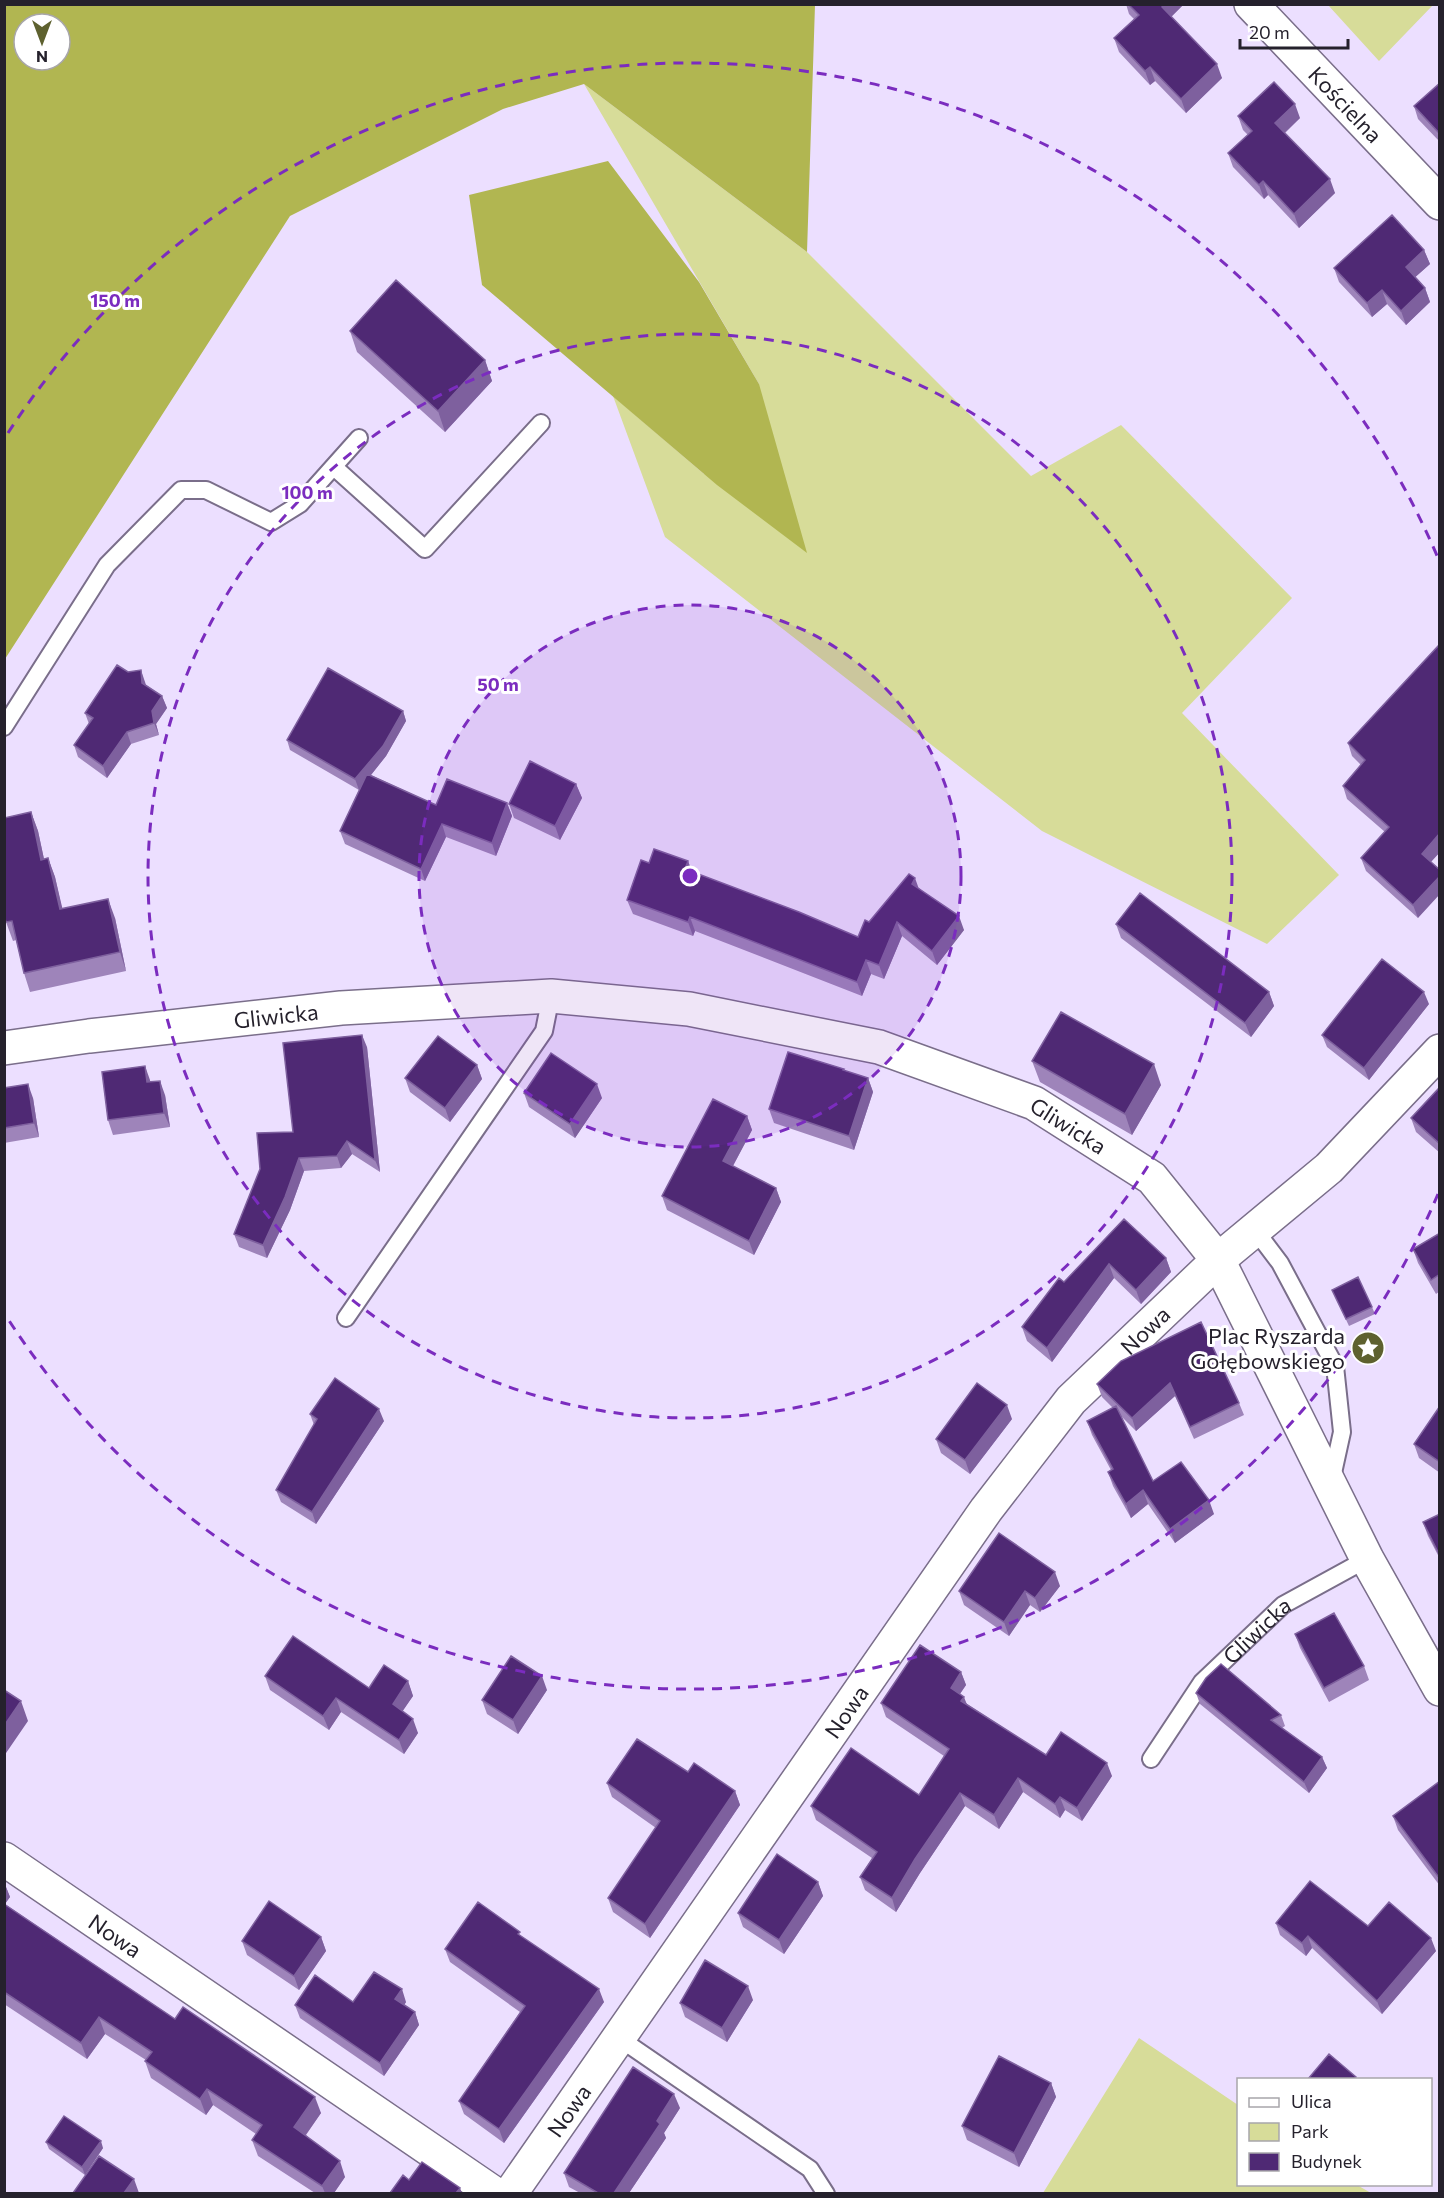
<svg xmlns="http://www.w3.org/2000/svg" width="1444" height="2198" font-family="Commissioner,sans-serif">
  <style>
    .green { fill: #d7dc99 }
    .forest { fill: #b1b651; fill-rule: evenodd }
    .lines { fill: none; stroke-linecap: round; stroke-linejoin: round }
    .service-casing { stroke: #7a6e8a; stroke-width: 20 }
    .minor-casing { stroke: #7a6e8a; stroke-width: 36 }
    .service { stroke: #fff; stroke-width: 16 }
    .minor { stroke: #fff; stroke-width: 33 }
    .wall { fill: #9e84ba }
    .shaded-wall { fill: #7e609e }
    .building { fill: #4f2974; stroke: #7e609e; stroke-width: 1.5 }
    .ring { fill: none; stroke: #7b2cbf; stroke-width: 3; stroke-dasharray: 10 8 }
    .labels { text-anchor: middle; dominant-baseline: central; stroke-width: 6; stroke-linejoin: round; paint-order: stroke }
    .street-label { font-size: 22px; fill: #25212c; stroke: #fff }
    .poi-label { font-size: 22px; fill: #25212c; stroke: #fff; text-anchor: end }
    .centre { fill: #7b2cbf; stroke: #fff; stroke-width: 3 }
    .ring-label { font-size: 18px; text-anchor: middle; font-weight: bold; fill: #7b2cbf; stroke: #fff; stroke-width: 6; stroke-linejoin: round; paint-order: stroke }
  </style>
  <rect width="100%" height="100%" fill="#ecdfff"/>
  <path class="green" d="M 1328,5 L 1433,5 L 1379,61 Z
    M 584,84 L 807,252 L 1031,476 L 1121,425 L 1292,598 L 1182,713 L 1339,875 L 1267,944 L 1042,831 L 665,537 L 613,396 L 704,474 L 759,384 Z
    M 1139,2038 L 1238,2105 L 1238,2184 L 1357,2185 L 1371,2193 L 1043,2193 Z"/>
  <path class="forest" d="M 5,4 L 815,5 L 807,252 L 584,84 L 503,109 L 290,216 L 5,659 ZM 24,24 L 60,24 L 60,60 L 24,60 Z
    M 608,161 L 699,282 L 759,384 L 807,553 L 717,485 L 482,285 L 469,195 Z"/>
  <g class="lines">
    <g class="service-casing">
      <g id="service">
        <path d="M 334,467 L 425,549 L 541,423"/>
        <path d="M 4,727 L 107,565 L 181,490 L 206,490 L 271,522 L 300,504 L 359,438"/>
        <path d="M 1255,1230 L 1280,1263 L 1335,1366 L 1342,1432 L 1331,1482"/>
        <path d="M 346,1318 L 544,1031 L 551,996"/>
        <path id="s1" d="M 1151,1759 L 1202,1682 L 1283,1605 L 1367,1559"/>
        <path d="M 619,2038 L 810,2169 L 826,2194"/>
      </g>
    </g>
    <g class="minor-casing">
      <g id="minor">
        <path id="s2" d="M 1251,4 L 1440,203"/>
        <path id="s3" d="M 4,1048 L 89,1036 L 341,1008 L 551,996 L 689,1009 L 879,1047 L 1034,1103 L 1152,1178 L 1218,1260 L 1367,1559 L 1440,1689"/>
        <path id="s4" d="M 4,1859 L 495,2194"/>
        <path id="s5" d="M 510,2194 L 986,1510 L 1071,1400 L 1218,1260 L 1329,1168 L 1440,1051"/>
      </g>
    </g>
    <use href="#service" class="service"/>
    <use href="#minor" class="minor"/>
  </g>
  <path class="wall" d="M 1126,4 L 1184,4 L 1171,17 L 1222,78 L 1186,113 L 1155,81 L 1150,85 L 1119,52 L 1114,38 L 1134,19 L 1129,14 Z
    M 1440,83 L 1440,142 L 1418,119 L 1414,106 Z
    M 1238,116 L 1300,118 L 1285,133 L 1335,193 L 1299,228 L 1268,195 L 1264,199 L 1233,167 L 1228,153 L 1248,135 L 1243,130 Z
    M 1424,250 L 1430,264 L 1415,277 L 1425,288 L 1430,302 L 1406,325 L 1387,304 L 1372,317 L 1339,282 L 1334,268 Z
    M 350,331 L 485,360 L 492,381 L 445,432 L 357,352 Z
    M 1440,644 L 1440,852 L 1431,862 L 1418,918 L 1366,871 L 1361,858 L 1385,832 L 1347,799 L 1343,786 L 1361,765 L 1352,756 L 1348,743 Z
    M 128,672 L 145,682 L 146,685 L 162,696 L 167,708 L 156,724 L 159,735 L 131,744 L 107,778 L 78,757 L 74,745 L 89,724 L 85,713 Z
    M 403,711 L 406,721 L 386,756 L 371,775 L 436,805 L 507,803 L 512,816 L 496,856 L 446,837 L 425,881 L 345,844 L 340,831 L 359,790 L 290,750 L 287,740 Z
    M 576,784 L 582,798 L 560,840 L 514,818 L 509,804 Z
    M 31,812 L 38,831 L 44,859 L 48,858 L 55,877 L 62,909 L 115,918 L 126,971 L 30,992 L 24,973 L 16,940 L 13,941 L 6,922 Z
    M 688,861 L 692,872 L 858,937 L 869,922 L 919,888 L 964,930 L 937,965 L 902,936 L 884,979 L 871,974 L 862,996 L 695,931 L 693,936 L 633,914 L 627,900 Z
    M 1116,924 L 1269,992 L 1274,1006 L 1251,1037 L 1121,938 Z
    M 1429,1004 L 1369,1080 L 1327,1047 L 1322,1035 Z
    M 367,1047 L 380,1172 L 352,1154 L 341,1168 L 304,1171 L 290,1210 L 267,1258 L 239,1247 L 234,1234 Z
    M 1032,1061 L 1161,1085 L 1132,1135 L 1040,1082 Z
    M 477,1065 L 482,1079 L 450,1122 L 410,1092 L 405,1078 Z
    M 845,1071 L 868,1078 L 873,1092 L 854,1150 L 774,1123 L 769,1109 Z
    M 1440,1087 L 1440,1153 L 1416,1132 L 1411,1118 Z
    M 4,1088 L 33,1098 L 39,1137 L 4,1143 Z
    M 524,1093 L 602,1098 L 575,1138 L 529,1107 Z
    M 165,1095 L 170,1127 L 113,1135 L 108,1120 Z
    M 747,1116 L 752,1130 L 733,1166 L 776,1188 L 781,1202 L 754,1255 L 667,1210 L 662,1196 Z
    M 1124,1219 L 1166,1258 L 1171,1272 L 1141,1304 L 1114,1278 L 1052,1362 L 1027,1341 L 1022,1327 Z
    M 1440,1233 L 1440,1291 L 1436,1294 L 1418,1263 L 1413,1249 Z
    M 1332,1290 L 1372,1307 L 1375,1314 L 1349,1326 Z
    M 1121,1361 L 1239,1403 L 1244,1415 L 1194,1439 L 1175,1396 L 1136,1431 L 1121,1416 L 1153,1481 L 1214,1514 L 1175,1543 L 1148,1504 L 1131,1518 L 1113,1486 L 1108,1472 L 1111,1470 L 1092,1435 L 1087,1421 L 1113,1408 L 1102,1397 L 1097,1384 Z
    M 1440,1406 L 1440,1473 L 1419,1458 L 1414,1444 Z
    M 310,1414 L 384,1421 L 316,1524 L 281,1502 L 276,1490 L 314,1425 Z
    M 1012,1419 L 970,1474 L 941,1453 L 936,1439 Z
    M 1440,1514 L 1440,1559 L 1428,1536 L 1423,1522 Z
    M 1060,1586 L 1040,1612 L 1030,1605 L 1009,1636 L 964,1605 L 959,1591 Z
    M 1295,1634 L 1364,1666 L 1369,1680 L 1329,1702 L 1300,1648 Z
    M 961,1672 L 966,1685 L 960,1694 L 967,1704 L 1046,1755 L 1112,1776 L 1082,1821 L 1065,1810 L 1060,1818 L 1023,1792 L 999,1829 L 965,1806 L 920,1873 L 896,1912 L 865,1890 L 860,1877 L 872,1858 L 816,1820 L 811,1806 L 919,1795 L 944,1756 L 886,1717 L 881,1703 Z
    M 265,1676 L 369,1688 L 408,1681 L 413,1696 L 402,1711 L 418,1733 L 404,1754 L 341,1712 L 329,1730 L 270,1690 Z
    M 547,1690 L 518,1734 L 487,1714 L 482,1700 Z
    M 1196,1693 L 1281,1715 L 1285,1726 L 1282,1728 L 1322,1757 L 1327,1768 L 1309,1793 L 1200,1704 Z
    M 688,1772 L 735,1791 L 740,1805 L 650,1938 L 613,1912 L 608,1898 L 656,1828 L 612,1797 L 607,1783 Z
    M 1440,1781 L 1440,1886 L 1398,1830 L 1393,1816 Z
    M 4,1882 L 10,1897 L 5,1904 L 175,2019 L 321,2113 L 306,2135 L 345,2177 L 334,2193 L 315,2193 L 258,2156 L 252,2140 L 256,2134 L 213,2105 L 206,2115 L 151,2078 L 145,2061 L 146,2060 L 105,2034 L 87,2059 L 4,2004 Z
    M 818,1882 L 823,1896 L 784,1954 L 743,1927 L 738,1913 Z
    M 1276,1923 L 1368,1926 L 1436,1951 L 1382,2014 L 1312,1948 L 1306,1956 L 1280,1935 Z
    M 521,1936 L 604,2002 L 504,2143 L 464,2114 L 459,2101 L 520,2012 L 450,1962 L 445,1949 Z
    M 321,1937 L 326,1951 L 299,1990 L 247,1955 L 242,1941 Z
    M 753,2000 L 727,2042 L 685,2017 L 680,2003 Z
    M 353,2002 L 406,2002 L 404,2005 L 415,2012 L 419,2025 L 384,2076 L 300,2018 L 295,2005 Z
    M 1051,2083 L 1056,2097 L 1019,2167 L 967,2140 L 962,2126 Z
    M 680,2108 L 664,2133 L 666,2138 L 629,2193 L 580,2193 L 569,2187 L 564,2173 Z
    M 46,2142 L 103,2148 L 85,2175 L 49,2149 Z"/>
  <path class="shaded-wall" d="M 1164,4 L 1184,4 L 1167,21 L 1162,7 Z
    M 1217,64 L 1222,78 L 1186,113 L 1181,99 Z
    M 1150,67 L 1155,81 L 1150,85 L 1145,71 Z
    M 1295,104 L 1300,118 L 1280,137 L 1275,123 Z
    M 1330,179 L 1335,193 L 1299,228 L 1294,214 Z
    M 1263,181 L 1268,195 L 1264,199 L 1259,185 Z
    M 1424,250 L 1430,264 L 1411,281 L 1406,267 Z
    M 1425,288 L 1430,302 L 1406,325 L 1401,311 Z
    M 1382,290 L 1387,304 L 1372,317 L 1367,303 Z
    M 485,360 L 492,381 L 445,432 L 438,411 Z
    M 141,670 L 145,682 L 147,695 L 142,683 Z
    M 162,696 L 167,708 L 156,724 L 159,735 L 154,723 L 152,711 Z
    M 403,711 L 406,721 L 386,756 L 359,790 L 355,779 Z
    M 127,732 L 131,744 L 107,778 L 103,766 Z
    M 576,784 L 582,798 L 560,840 L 555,826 Z
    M 507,803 L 512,816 L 496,856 L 492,843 Z
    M 31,812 L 38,831 L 48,878 L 41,860 Z
    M 442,824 L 446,837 L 425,881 L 421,869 Z
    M 1440,833 L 1440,852 L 1426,867 L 1422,854 Z
    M 48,858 L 55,877 L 67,928 L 60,909 Z
    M 688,861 L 693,875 L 685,869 Z
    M 1440,876 L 1440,894 L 1418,918 L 1413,905 Z
    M 915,878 L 920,892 L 912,884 Z
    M 108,899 L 115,918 L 126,971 L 120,952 Z
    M 959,916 L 964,930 L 937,965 L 932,951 Z
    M 690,917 L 695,931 L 693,936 L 688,922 Z
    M 897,922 L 902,936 L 884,979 L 879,965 Z
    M 866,960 L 871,974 L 862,996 L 857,982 Z
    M 1269,992 L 1274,1006 L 1251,1037 L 1245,1023 Z
    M 1424,992 L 1429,1004 L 1369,1080 L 1364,1068 Z
    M 362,1035 L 367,1047 L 380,1172 L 375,1160 Z
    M 1154,1064 L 1161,1085 L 1132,1135 L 1125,1114 Z
    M 477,1065 L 482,1079 L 450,1122 L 445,1108 Z
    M 145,1066 L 150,1080 L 152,1096 L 147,1082 Z
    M 868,1078 L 873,1092 L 854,1150 L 849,1136 Z
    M 160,1081 L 165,1095 L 170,1127 L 164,1113 Z
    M 28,1084 L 33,1098 L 39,1137 L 34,1123 Z
    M 597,1084 L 602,1098 L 575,1138 L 570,1124 Z
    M 747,1116 L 752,1130 L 728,1175 L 723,1161 Z
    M 347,1141 L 352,1154 L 341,1168 L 337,1156 Z
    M 299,1158 L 304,1171 L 290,1210 L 267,1258 L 263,1245 Z
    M 776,1188 L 781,1202 L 754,1255 L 749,1241 Z
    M 1166,1258 L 1171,1272 L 1141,1304 L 1136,1290 Z
    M 1109,1264 L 1114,1278 L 1052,1362 L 1047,1348 Z
    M 1170,1383 L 1175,1396 L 1136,1431 L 1132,1418 Z
    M 1007,1405 L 1012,1419 L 970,1474 L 965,1460 Z
    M 379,1409 L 384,1421 L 316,1524 L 312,1512 Z
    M 1143,1490 L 1148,1504 L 1131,1518 L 1126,1504 Z
    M 1209,1500 L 1214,1514 L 1175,1543 L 1170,1529 Z
    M 1055,1572 L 1060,1586 L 1040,1612 L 1035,1598 Z
    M 1025,1591 L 1030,1605 L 1009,1636 L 1004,1622 Z
    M 961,1672 L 966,1685 L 955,1701 L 951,1688 Z
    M 542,1676 L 547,1690 L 518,1734 L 513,1720 Z
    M 408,1681 L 413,1696 L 398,1718 L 393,1704 Z
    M 964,1697 L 969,1710 L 961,1701 Z
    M 336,1698 L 341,1712 L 329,1730 L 323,1716 Z
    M 21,1701 L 28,1721 L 4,1756 L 4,1726 Z
    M 413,1719 L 418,1733 L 404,1754 L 399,1740 Z
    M 1322,1757 L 1327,1768 L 1309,1793 L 1304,1782 Z
    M 1107,1763 L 1112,1776 L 1082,1821 L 1077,1808 Z
    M 1018,1778 L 1023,1792 L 999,1829 L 994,1815 Z
    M 735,1791 L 740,1805 L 650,1938 L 645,1924 Z
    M 960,1793 L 965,1806 L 920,1873 L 896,1912 L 892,1898 L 915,1859 Z
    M 1060,1797 L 1065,1810 L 1060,1818 L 1055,1804 Z
    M 4,1882 L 10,1897 L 4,1905 Z
    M 818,1882 L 823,1896 L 784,1954 L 779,1940 Z
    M 1308,1936 L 1312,1948 L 1306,1956 L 1302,1943 Z
    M 321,1937 L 326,1951 L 299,1990 L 294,1976 Z
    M 1431,1938 L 1436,1951 L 1382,2014 L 1377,2001 Z
    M 748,1986 L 753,2000 L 727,2042 L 722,2028 Z
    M 402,1989 L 406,2002 L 400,2012 L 395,1999 Z
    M 599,1989 L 604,2002 L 504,2143 L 499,2129 Z
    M 415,2012 L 419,2025 L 384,2076 L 380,2063 Z
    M 99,2017 L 105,2034 L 87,2059 L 81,2043 Z
    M 1051,2083 L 1056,2097 L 1019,2167 L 1014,2153 Z
    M 207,2089 L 213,2105 L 206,2115 L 200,2099 Z
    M 674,2094 L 680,2108 L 664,2133 L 666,2138 L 629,2193 L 614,2193 L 657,2121 Z
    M 315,2097 L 321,2113 L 300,2143 L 294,2127 Z
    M 101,2141 L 103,2148 L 85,2175 L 82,2167 Z
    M 340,2161 L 345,2177 L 334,2193 L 325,2193 L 322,2186 Z
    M 134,2179 L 139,2193 L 124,2193 Z
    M 460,2188 L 462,2193 L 456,2193 Z"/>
  <path class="building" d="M 1128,4 L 1164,4 L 1162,7 L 1217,64 L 1181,99 L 1150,67 L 1145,71 L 1114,38 L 1139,15 Z
    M 1274,82 L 1295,104 L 1275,123 L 1330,179 L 1294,214 L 1263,181 L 1259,185 L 1228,153 L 1252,131 L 1238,116 Z
    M 1440,83 L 1440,134 L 1414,106 Z
    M 1392,215 L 1424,250 L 1406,267 L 1425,288 L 1401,311 L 1382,290 L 1367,303 L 1334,268 Z
    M 396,280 L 485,360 L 438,411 L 350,331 Z
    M 1440,644 L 1440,833 L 1422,854 L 1440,870 L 1440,876 L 1413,905 L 1361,858 L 1389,827 L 1343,786 L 1365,760 L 1348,743 Z
    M 117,665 L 128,672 L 141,670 L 142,683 L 162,696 L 152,711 L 154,723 L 127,732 L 103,766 L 74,745 L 93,718 L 85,713 Z
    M 328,668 L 403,711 L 383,746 L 355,779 L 287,740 Z
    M 530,761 L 576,784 L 555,826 L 509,804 Z
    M 367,774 L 436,805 L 447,779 L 507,803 L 492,843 L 442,824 L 421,869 L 340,831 Z
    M 31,812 L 41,860 L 48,858 L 60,909 L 108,899 L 120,952 L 24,973 L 12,921 L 6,922 L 4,916 L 4,818 Z
    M 654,849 L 688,861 L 685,869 L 799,912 L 858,937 L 865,920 L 869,922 L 909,874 L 915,878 L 912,884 L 959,916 L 932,951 L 897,922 L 879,965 L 866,960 L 857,982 L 690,917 L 688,922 L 627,900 L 641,860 L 649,863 Z
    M 1140,893 L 1269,992 L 1245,1023 L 1116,924 Z
    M 1382,959 L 1424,992 L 1364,1068 L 1322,1035 Z
    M 1061,1012 L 1154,1064 L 1125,1114 L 1032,1061 Z
    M 362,1035 L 375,1160 L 347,1141 L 337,1156 L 299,1158 L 285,1197 L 263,1245 L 234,1234 L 260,1169 L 257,1133 L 293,1132 L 283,1043 Z
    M 438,1036 L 477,1065 L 445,1108 L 405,1078 Z
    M 788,1052 L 844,1069 L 843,1070 L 868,1078 L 849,1136 L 769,1109 Z
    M 551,1053 L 597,1084 L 570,1124 L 524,1093 Z
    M 145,1066 L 147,1082 L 160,1081 L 164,1113 L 108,1120 L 102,1072 Z
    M 28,1084 L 34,1123 L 4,1128 L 4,1088 Z
    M 1440,1087 L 1440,1144 L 1411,1118 Z
    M 713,1099 L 747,1116 L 723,1161 L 776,1188 L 749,1241 L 662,1196 Z
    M 1124,1219 L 1166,1258 L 1136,1290 L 1109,1264 L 1047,1348 L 1022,1327 L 1059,1278 L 1064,1282 Z
    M 1440,1233 L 1440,1274 L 1431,1280 L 1413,1249 Z
    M 1358,1277 L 1372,1307 L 1346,1319 L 1332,1290 Z
    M 1201,1322 L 1239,1403 L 1190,1427 L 1170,1383 L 1132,1418 L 1097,1384 L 1121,1361 Z
    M 335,1378 L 379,1409 L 312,1512 L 276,1490 L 317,1419 L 310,1414 Z
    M 977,1383 L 1007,1405 L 965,1460 L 936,1439 Z
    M 1116,1406 L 1153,1481 L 1181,1462 L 1209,1500 L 1170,1529 L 1143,1490 L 1126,1504 L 1108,1472 L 1113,1469 L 1087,1421 Z
    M 1440,1406 L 1440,1462 L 1414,1444 Z
    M 1440,1514 L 1440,1556 L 1423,1522 Z
    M 999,1533 L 1055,1572 L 1035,1598 L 1025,1591 L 1004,1622 L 959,1591 Z
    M 1334,1613 L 1364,1666 L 1324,1688 L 1295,1634 Z
    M 293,1636 L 369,1688 L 384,1665 L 408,1681 L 393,1704 L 413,1719 L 399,1740 L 336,1698 L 323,1716 L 265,1676 Z
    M 920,1645 L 961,1672 L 951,1688 L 964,1697 L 961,1701 L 1046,1755 L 1061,1732 L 1107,1763 L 1077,1808 L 1060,1797 L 1055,1804 L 1018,1778 L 994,1815 L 960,1793 L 915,1859 L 892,1898 L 860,1877 L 877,1852 L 811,1806 L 851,1748 L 919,1795 L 949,1749 L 881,1703 Z
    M 511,1656 L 542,1676 L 513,1720 L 482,1700 Z
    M 1221,1664 L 1281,1715 L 1271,1720 L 1322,1757 L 1304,1782 L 1196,1693 L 1206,1678 Z
    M 4,1690 L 21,1701 L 4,1726 Z
    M 637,1739 L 688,1772 L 694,1763 L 735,1791 L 645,1924 L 608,1898 L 660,1821 L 607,1783 Z
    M 1440,1781 L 1440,1879 L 1393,1816 Z
    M 777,1854 L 818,1882 L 779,1940 L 738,1913 Z
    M 1310,1881 L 1368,1926 L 1389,1902 L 1431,1938 L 1377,2001 L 1308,1936 L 1302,1943 L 1276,1923 Z
    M 269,1901 L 321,1937 L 294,1976 L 242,1941 Z
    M 478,1902 L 520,1932 L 518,1934 L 599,1989 L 499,2129 L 459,2101 L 525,2006 L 445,1949 Z
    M 4,1904 L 175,2019 L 183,2007 L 315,2097 L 294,2127 L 340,2161 L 322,2186 L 252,2140 L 262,2125 L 207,2089 L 200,2099 L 145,2061 L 152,2052 L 99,2017 L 81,2043 L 4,1992 Z
    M 705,1960 L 748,1986 L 722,2028 L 680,2003 Z
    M 374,1972 L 402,1989 L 395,1999 L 415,2012 L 380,2063 L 295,2005 L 315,1975 L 353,2002 Z
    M 1329,2054 L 1356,2077 L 1354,2079 L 1308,2079 Z
    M 999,2056 L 1051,2083 L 1014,2153 L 962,2126 Z
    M 633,2067 L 674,2094 L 657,2121 L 660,2124 L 614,2193 L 598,2193 L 564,2173 Z
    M 64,2116 L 101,2141 L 82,2167 L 46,2142 Z
    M 99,2156 L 134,2179 L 124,2193 L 73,2193 Z
    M 422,2162 L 460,2188 L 456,2193 L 390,2193 L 403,2175 L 409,2180 Z"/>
  <circle cx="690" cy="876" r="271" fill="#7b2cbf" fill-opacity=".12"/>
  <g class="ring">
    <circle cx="690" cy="876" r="271"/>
    <circle cx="690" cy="876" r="542"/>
    <path d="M1438 1194A813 813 0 0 1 8 1319M8 433A813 813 0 0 1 1438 558"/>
  </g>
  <defs>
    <g id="sight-disc" transform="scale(1.725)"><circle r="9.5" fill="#5e612f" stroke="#fff"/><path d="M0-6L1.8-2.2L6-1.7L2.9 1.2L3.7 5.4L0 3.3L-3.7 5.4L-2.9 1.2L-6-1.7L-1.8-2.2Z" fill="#fff"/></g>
  </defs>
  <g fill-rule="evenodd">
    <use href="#sight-disc" x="1368" y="1348"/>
  </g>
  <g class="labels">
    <g class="street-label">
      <text stroke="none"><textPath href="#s2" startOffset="138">Kościelna</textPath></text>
      <text stroke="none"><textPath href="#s3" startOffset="274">Gliwicka</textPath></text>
      <text stroke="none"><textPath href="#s3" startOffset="1088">Gliwicka</textPath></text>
      <text stroke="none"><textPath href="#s5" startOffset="1074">Nowa</textPath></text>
      <text stroke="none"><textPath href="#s1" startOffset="168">Gliwicka</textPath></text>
      <text stroke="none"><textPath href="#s5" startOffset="588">Nowa</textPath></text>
      <text stroke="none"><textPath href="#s4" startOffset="135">Nowa</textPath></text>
      <text stroke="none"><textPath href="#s5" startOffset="102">Nowa</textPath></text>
    </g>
    <g class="poi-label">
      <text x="1345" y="1335">Plac Ryszarda<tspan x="1345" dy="25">Gołębowskiego</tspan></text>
    </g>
  </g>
  <circle cx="690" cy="876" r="9" class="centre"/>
  <g class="ring-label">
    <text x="115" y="307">150 m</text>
    <text x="307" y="499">100 m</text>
    <text x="498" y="691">50 m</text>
  </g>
  <rect width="1444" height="2198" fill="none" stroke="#25212c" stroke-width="12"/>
  <rect x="1237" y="2078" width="195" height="108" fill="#ffffff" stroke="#a8a6ab" stroke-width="1.5"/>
  <rect x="1249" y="2098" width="30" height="9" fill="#ffffff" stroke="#a8a6ab" stroke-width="1.5"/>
  <text x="1291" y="2108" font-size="18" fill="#25212c">Ulica</text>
  <rect x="1249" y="2123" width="30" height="18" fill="#d7dc99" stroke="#a8a6ab" stroke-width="1.5"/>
  <text x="1291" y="2138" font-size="18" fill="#25212c">Park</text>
  <rect x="1249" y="2153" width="30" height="18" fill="#4f2974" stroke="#a8a6ab" stroke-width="1.5"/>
  <text x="1291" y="2168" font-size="18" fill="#25212c">Budynek</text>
  <g transform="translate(42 42) rotate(180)"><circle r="28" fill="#ffffff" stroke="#a8a6ab" stroke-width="1.5"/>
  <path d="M0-4.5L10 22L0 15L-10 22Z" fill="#5e612f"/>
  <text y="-9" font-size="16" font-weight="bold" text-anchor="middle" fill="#25212c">N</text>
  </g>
  <path d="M1240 39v9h108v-9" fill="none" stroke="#25212c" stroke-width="3"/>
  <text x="1249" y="39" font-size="18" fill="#25212c" stroke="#ffffff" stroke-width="4.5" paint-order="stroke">20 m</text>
</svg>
